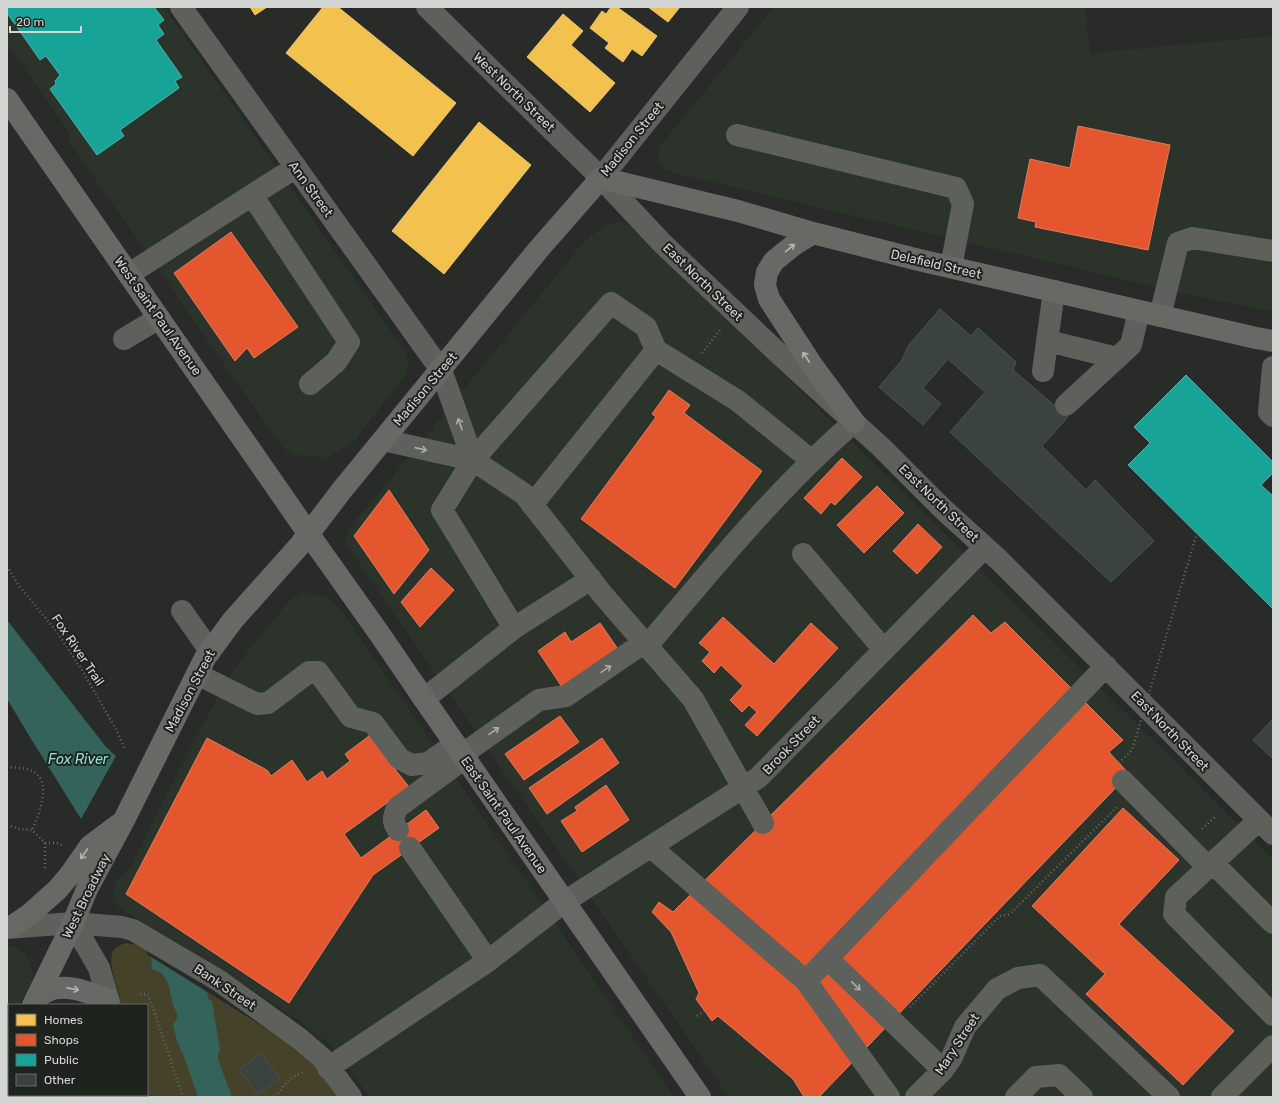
<svg xmlns="http://www.w3.org/2000/svg" width="1280" height="1104" font-family="Rubik,sans-serif">
  <style>
    .built { fill: #2c332b }
    .green { fill: #454229 }
    .water { fill: #33635b }
    .homes { fill: #f2c14e; stroke: #e8c776 }
    .shops { fill: #e4572e; stroke: #df7d5f }
    .public { fill: #17a398; stroke: #4fb2a9 }
    .building { fill: #3b433f; stroke: #4e514f }
    .lines { fill: none; stroke-linecap: round; stroke-linejoin: round }
    .path { stroke: #676965; stroke-width: 2.5; stroke-dasharray: 1 3; stroke-linecap: butt }
    .minor { stroke: #5e605b; stroke-width: 22 }
    .major { stroke: #676a64; stroke-width: 22 }
    .path-bridge { stroke: #676965; stroke-width: 2.5; stroke-dasharray: 1 3; stroke-linecap: butt }
    .oneway { stroke: #b2b5b1 }
    .oneway2 { stroke: #a9aca8 }
    .labels { text-anchor: middle; dominant-baseline: central; stroke-width: 4; stroke-linejoin: round; paint-order: stroke }
    .street-label { font-size: 13px; fill: #d2d5d2; stroke: #1f231e }
    .water-label { font-size: 14px; font-style: italic; fill: #8ae2d3; stroke: #1f231e }
  </style>
  <rect width="100%" height="100%" fill="#292b29"/>
  <path class="built" d="M 7,7 L 164,7 L 402,347 L 408,359 L 407,370 L 404,377 L 354,441 L 328,458 L 294,455 L 284,449 L 263,420 L 68,140 L 70,134 L 7,43 Z
    M 774,7 L 1085,7 L 1090,53 L 1273,36 L 1273,312 L 1203,298 L 901,227 L 674,173 L 664,169 L 659,162 L 659,147 Z
    M 619,222 L 633,227 L 646,239 L 823,413 L 1273,859 L 1273,1097 L 729,1097 L 365,572 L 347,545 L 345,540 L 348,531 L 351,525 L 380,492 L 583,243 L 602,227 L 611,223 Z
    M 304,592 L 328,598 L 339,607 L 674,1097 L 370,1097 L 333,1047 L 294,1017 L 208,961 L 119,908 L 114,899 L 113,893 L 115,884 L 121,875 L 130,867 L 201,728 L 231,674 L 255,642 L 293,597 Z
    M 7,945 L 17,948 L 25,954 L 30,964 L 33,975 L 32,985 L 24,1000 L 20,1003 L 7,1002 Z"/>
  <path class="green" d="M 126,943 L 136,945 L 146,950 L 147,954 L 151,957 L 291,1044 L 313,1062 L 337,1097 L 104,1097 L 103,1095 L 147,1095 L 147,1005 L 122,1005 C 120,998 119,991 116,984 C 112,968 104,948 126,943 Z"/>
  <path class="water" d="M 7,620 L 106,747 L 116,756 L 81,819 L 33,742 L 7,699 Z
    M 151,957 L 207,992 L 209,1000 L 212,1001 L 220,1050 L 218,1054 L 218,1059 L 232,1097 L 198,1097 L 184,1057 L 177,1041 L 173,1025 L 177,1018 L 177,1014 L 173,1005 L 168,983 L 162,973 L 152,969 Z"/>
  <path class="homes" d="M 250,7 L 267,7 L 255,15 Z
    M 323,7 L 338,7 L 456,103 L 413,156 L 286,53 Z
    M 611,7 L 617,7 L 657,36 L 642,56 L 632,49 L 623,62 L 605,48 L 609,43 L 590,28 L 602,11 L 606,14 Z
    M 648,7 L 680,7 L 668,22 Z
    M 563,14 L 583,31 L 571,45 L 615,83 L 590,112 L 527,57 Z
    M 479,122 L 531,165 L 444,274 L 392,231 Z"/>
  <path class="shops" d="M 1078,126 L 1170,145 L 1148,250 L 1035,227 L 1036,222 L 1018,218 L 1030,159 L 1070,168 Z
    M 231,232 L 298,327 L 254,358 L 247,348 L 235,361 L 174,273 Z
    M 669,390 L 690,405 L 684,413 L 762,471 L 675,588 L 581,519 L 656,417 L 652,414 Z
    M 842,458 L 862,477 L 835,505 L 831,502 L 821,514 L 804,498 Z
    M 877,486 L 904,513 L 864,553 L 837,525 Z
    M 389,490 L 429,550 L 394,594 L 354,536 Z
    M 918,524 L 942,547 L 917,574 L 893,551 Z
    M 431,568 L 454,590 L 420,627 L 401,602 Z
    M 973,615 L 991,633 L 1005,622 L 1123,740 L 1109,752 L 1129,774 L 819,1097 L 804,1097 L 793,1079 L 718,1016 L 712,1021 L 696,999 L 699,993 L 671,932 L 652,912 L 659,902 L 673,912 Z
    M 723,617 L 774,664 L 811,623 L 838,648 L 757,736 L 745,725 L 757,712 L 749,705 L 742,712 L 730,700 L 743,686 L 721,665 L 714,673 L 702,661 L 710,652 L 699,643 Z
    M 600,623 L 620,652 L 564,690 L 538,651 L 565,632 L 571,642 Z
    M 560,716 L 579,742 L 524,780 L 505,754 Z
    M 369,736 L 409,787 L 344,834 L 361,858 L 426,810 L 439,828 L 373,875 L 289,1003 L 126,894 L 207,738 L 265,769 L 268,771 L 271,776 L 292,760 L 307,782 L 322,771 L 327,779 L 350,761 L 345,754 Z
    M 602,738 L 619,763 L 547,814 L 529,788 Z
    M 606,785 L 629,820 L 582,852 L 561,821 L 577,811 L 575,807 Z
    M 1123,808 L 1179,860 L 1119,924 L 1234,1031 L 1183,1085 L 1086,994 L 1105,974 L 1032,906 Z
    M 36,1095 L 99,1095 L 91,1097 L 39,1097 Z"/>
  <path class="public" d="M 7,7 L 154,7 L 164,20 L 158,25 L 164,34 L 156,40 L 182,77 L 175,81 L 179,88 L 120,130 L 124,136 L 97,155 L 50,89 L 56,84 L 55,81 L 60,75 L 46,56 L 40,60 L 7,13 Z
    M 1186,375 L 1273,462 L 1273,473 L 1261,485 L 1273,496 L 1273,609 L 1128,465 L 1150,443 L 1134,427 Z"/>
  <path class="building" d="M 940,309 L 971,336 L 978,328 L 1016,362 L 1013,370 L 1068,417 L 1042,446 L 1086,490 L 1095,480 L 1154,541 L 1111,582 L 950,432 L 985,392 L 948,359 L 923,388 L 941,404 L 923,425 L 879,387 L 902,360 L 908,346 Z
    M 1273,719 L 1273,759 L 1253,740 Z
    M 261,1053 L 280,1078 L 258,1095 L 239,1070 Z"/>
  <g class="lines">
    <path class="path" d="M 702,353 L 720,330
      M 7,566 L 19,586 L 57,632 L 82,670 L 117,731 L 125,750
      M 7,767 C 15,768 24,767 32,771 C 53,780 39,815 32,830
      M 7,825 L 20,829 L 32,830 L 45,843 L 45,868
      M 1202,829 L 1216,816
      M 45,843 L 57,843 L 62,845
      M 140,994 L 147,994 L 152,1005 L 183,1097
      M 910,1007 L 1000,916 L 1010,914 L 1117,807
      M 697,1016 L 704,1011
      M 276,1097 C 285,1083 289,1078 304,1072"/>
    <path class="minor" d="M 181,7 L 441,370 L 473,460
      M 427,7 L 601,178 L 663,244 L 777,352 L 882,448 L 944,510 L 998,559 L 1273,834
      M 737,135 L 956,188 L 963,204 L 951,267
      M 601,178 L 738,7
      M 252,195 L 349,342 L 336,362 L 310,384
      M 129,274 L 296,167
      M 1160,316 L 1178,243 L 1193,238 L 1273,251
      M 124,339 L 159,318
      M 1048,341 L 1117,358
      M 1273,367 L 1269,412 L 1273,416
      M 1043,371 L 1054,291
      M 1066,405 L 1131,345 L 1139,311
      M 383,440 L 473,460 L 524,494 L 603,595 L 693,699 L 763,823
      M 532,505 L 656,350 L 738,401 L 812,461
      M 803,554 L 884,650
      M 182,611 L 210,651
      M 514,628 L 591,579
      M 647,646 C 713,568 777,489 854,422
      M 197,674 L 257,704 L 268,703 L 309,672 L 318,672 L 351,717 L 373,723 L 400,759 L 412,765 L 428,763 L 455,744
      M 424,699 L 514,628 L 442,510 L 473,460 L 611,303 L 646,327 L 656,350
      M 463,754 L 539,700 L 566,696 L 645,642
      M 1123,781 L 1208,867
      M 1259,820 L 1176,897 L 1174,914 L 1273,1015
      M 398,830 C 392,821 393,818 397,808 L 465,758
      M 651,847 L 806,981 L 1106,666
      M 410,848 L 488,961
      M 1213,863 L 1273,923
      M 73,923 L 99,968 L 110,1005
      M 7,928 L 73,923 L 122,927 L 133,930 L 218,980 L 300,1039 L 322,1058 L 351,1097
      M 828,959 L 943,1070
      M 806,981 L 889,1097
      M 328,1068 L 488,961 L 564,902 L 758,778 L 985,547
      M 134,1095 L 135,1097
      M 916,1097 L 943,1070 L 952,1057 L 965,1027 L 997,989 L 1018,978 L 1040,975 L 1169,1097
      M 1016,1097 L 1036,1077 L 1059,1075 L 1082,1097
      M 1222,1097 L 1273,1046"/>
    <path class="major" d="M 7,99 L 308,533 L 381,636 L 424,699 L 700,1097
      M 813,233 L 795,244 L 774,261 L 767,272 L 765,285 L 769,299 L 812,365 L 854,422
      M 11,927 L 30,914 L 57,890 L 69,876 L 90,846 L 118,825
      M 38,996 C 42,994 47,991 52,989 C 71,984 91,994 108,999
      M 33,1005 L 73,923 L 87,889 L 124,820 L 205,658 L 233,620 L 300,545 L 342,490 L 538,250 L 601,178 L 738,211 L 813,233 L 915,259 L 1256,338 L 1273,341
      M 7,1052 L 9,1048"/>
    <path class="path-bridge" d="M 1119,763 L 1132,750 L 1197,533"/>
  </g>
  <defs><path id="oneway-shaft" d="M-6 0H5M1.5-3L5.5 0L1.5 3" fill="none" stroke-width="1.6" stroke-linecap="round" stroke-linejoin="round"/></defs>
  <g class="oneway">
    <use href="#oneway-shaft" transform="translate(790 248) rotate(-40)"/>
    <use href="#oneway-shaft" transform="translate(806 357) rotate(-123)"/>
    <use href="#oneway-shaft" transform="translate(84 854) rotate(124)"/>
    <use href="#oneway-shaft" transform="translate(73 989) rotate(11)"/>
  </g>
  <g class="oneway2">
    <use href="#oneway-shaft" transform="translate(460 424) rotate(-110)"/>
    <use href="#oneway-shaft" transform="translate(421 449) rotate(13)"/>
    <use href="#oneway-shaft" transform="translate(606 669) rotate(-34)"/>
    <use href="#oneway-shaft" transform="translate(494 731) rotate(-35)"/>
    <use href="#oneway-shaft" transform="translate(856 986) rotate(44)"/>
  </g>
  <g class="labels">
    <g class="street-label">
      <text transform="translate(514 92) rotate(44)">West North Street</text>
      <text transform="translate(632 139) rotate(-51)">Madison Street</text>
      <text transform="translate(311 189) rotate(54)">Ann Street</text>
      <text transform="translate(936 264) rotate(13)">Delafield Street</text>
      <text transform="translate(703 282) rotate(44)">East North Street</text>
      <text transform="translate(158 316) rotate(55)">West Saint Paul Avenue</text>
      <text transform="translate(425 389) rotate(-50)">Madison Street</text>
      <text transform="translate(939 503) rotate(44)">East North Street</text>
      <text transform="translate(78 650) rotate(56)">Fox River Trail</text>
      <text transform="translate(190 691) rotate(-62)">Madison Street</text>
      <text transform="translate(1170 731) rotate(46)">East North Street</text>
      <text transform="translate(791 745) rotate(-46)">Brook Street</text>
      <text transform="translate(504 815) rotate(55)">East Saint Paul Avenue</text>
      <text transform="translate(86 896) rotate(-64)">West Broadway</text>
      <text transform="translate(225 987) rotate(34)">Bank Street</text>
      <text transform="translate(957 1044) rotate(-57)">Mary Street</text>
    </g>
    <g class="water-label">
      <text x="78" y="759">Fox River</text>
    </g>
  </g>
  <rect width="1280" height="1104" fill="none" stroke="#d2d5d2" stroke-width="16"/>
  <rect x="8" y="1004" width="140" height="92" fill="#1f231e" stroke="#676a66"/>
  <rect x="16" y="1014" width="20" height="12" fill="#f2c14e" stroke="#676a66"/>
  <text x="44" y="1024" font-size="12" fill="#d2d5d2">Homes</text>
  <rect x="16" y="1034" width="20" height="12" fill="#e4572e" stroke="#676a66"/>
  <text x="44" y="1044" font-size="12" fill="#d2d5d2">Shops</text>
  <rect x="16" y="1054" width="20" height="12" fill="#17a398" stroke="#676a66"/>
  <text x="44" y="1064" font-size="12" fill="#d2d5d2">Public</text>
  <rect x="16" y="1074" width="20" height="12" fill="#3b433f" stroke="#676a66"/>
  <text x="44" y="1084" font-size="12" fill="#d2d5d2">Other</text>
  <path d="M10 26v6h71v-6" fill="none" stroke="#d2d5d2" stroke-width="2"/>
  <text x="16" y="26" font-size="12" fill="#d2d5d2" stroke="#1f231e" stroke-width="3" paint-order="stroke">20 m</text>
</svg>
